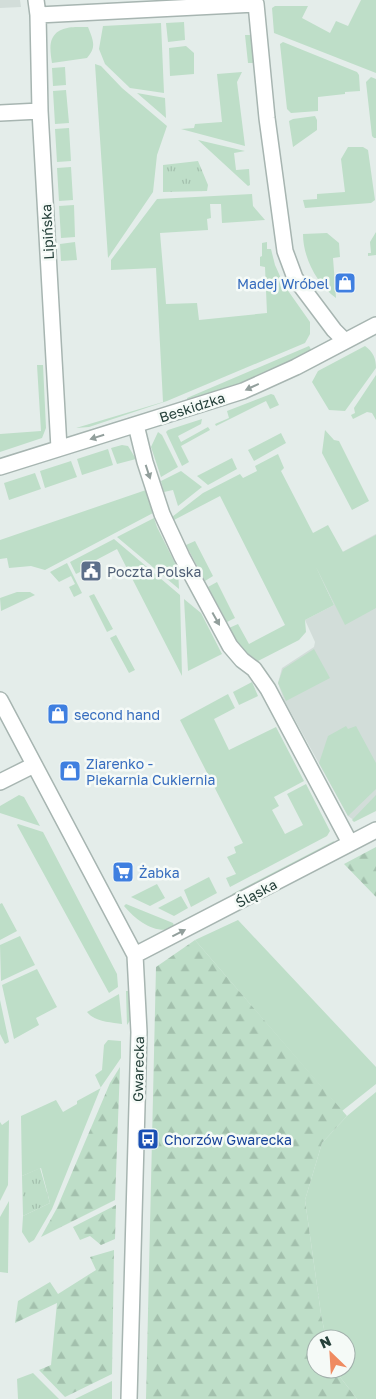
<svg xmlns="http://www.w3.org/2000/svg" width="376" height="1399" font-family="'Golos Text',sans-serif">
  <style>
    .built { fill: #d2ddd9 }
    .grass { fill: #bedec8 }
    .forest { fill: url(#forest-firs) }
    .park { fill: url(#park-tufts) }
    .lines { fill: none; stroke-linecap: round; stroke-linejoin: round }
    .minor-casing { stroke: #a7b5b1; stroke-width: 18 }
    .minor { stroke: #fff; stroke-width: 15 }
    .oneway { fill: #929f9c }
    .labels { text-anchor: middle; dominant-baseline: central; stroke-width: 5; stroke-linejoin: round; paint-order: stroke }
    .street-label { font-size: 14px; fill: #243f39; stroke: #f5faf7 }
    .shop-label { font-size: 14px; fill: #366cbe; stroke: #f5faf7; text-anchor: start }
    .service-label { font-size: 14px; fill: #4e5e75; stroke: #f5faf7; text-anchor: start }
    .transit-label { font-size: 14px; fill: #164399; stroke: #f5faf7; text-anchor: start }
  </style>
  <defs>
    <pattern id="forest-firs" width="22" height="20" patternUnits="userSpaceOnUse" patternTransform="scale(1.25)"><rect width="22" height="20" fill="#bedec8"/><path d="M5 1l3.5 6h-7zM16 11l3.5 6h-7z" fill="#a3c0ad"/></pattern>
    <pattern id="park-tufts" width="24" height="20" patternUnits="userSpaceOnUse" patternTransform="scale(1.25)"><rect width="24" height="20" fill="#bedec8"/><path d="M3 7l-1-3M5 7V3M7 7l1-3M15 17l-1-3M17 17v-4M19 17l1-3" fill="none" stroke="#a3c0ad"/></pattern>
  </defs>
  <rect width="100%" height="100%" fill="#e4edea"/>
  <path class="built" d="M 0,0 L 20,0 L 21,7 L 0,8 Z
    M 376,534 L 376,810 L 355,821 L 348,816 L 284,700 L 278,683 L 282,668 L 314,647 L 315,642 L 305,620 L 334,605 L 316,566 Z"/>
  <path class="grass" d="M 361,0 L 376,0 L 376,73 L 274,33 L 272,8 L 275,6 L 308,6 L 302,18 L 330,33 L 336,21 L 348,26 Z
    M 184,22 L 185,40 L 168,42 L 166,23 Z
    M 161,23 L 164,93 L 130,88 L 105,64 L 99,49 L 103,26 Z
    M 88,27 C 93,40 97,47 87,58 L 52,63 C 51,57 49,45 52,39 C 58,25 76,27 88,27 Z
    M 245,35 L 252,35 L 254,63 L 248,63 Z
    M 283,42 L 357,72 L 359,75 L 360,91 L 345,92 L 345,94 L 318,97 L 318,111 L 291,113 L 287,109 L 280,44 Z
    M 186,46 L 194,53 L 194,74 L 170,76 L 169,48 Z
    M 95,64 L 101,66 L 122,88 L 167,126 L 157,155 L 153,192 L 108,258 Z
    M 65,67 L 66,85 L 53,86 L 52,68 Z
    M 242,72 L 237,82 L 245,146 L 181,129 L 194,128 L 195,124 L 222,122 L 217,74 Z
    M 371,77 L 376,79 L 376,138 L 374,138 L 372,136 L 366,82 Z
    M 66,90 L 69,123 L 55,124 L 53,91 Z
    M 137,93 L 165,98 L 166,118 Z
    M 315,116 L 317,120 L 317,130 L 293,147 L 289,121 L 293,119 Z
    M 69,128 L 71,161 L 57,162 L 55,129 Z
    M 198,140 L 245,151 L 234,153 L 236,170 L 249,169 L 250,185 L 248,186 Z
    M 348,147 L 363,147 L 368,150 L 375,200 L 371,203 L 305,208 L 303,200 L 317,199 L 317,194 L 345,192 L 341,159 Z
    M 71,167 L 73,200 L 59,201 L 57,168 Z
    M 252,194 L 253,206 L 265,220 L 222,223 L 221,204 L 210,204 L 211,218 L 207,219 L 208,230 L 160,233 L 166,304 L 197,303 L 199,320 L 267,313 L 265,267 L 260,266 L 260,257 L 262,256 L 262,243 L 267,242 L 267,249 L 271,249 L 275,265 L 284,285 L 310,322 L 310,334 L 305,343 L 167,401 L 89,427 L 76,428 L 163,402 L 156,268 L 111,270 L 111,260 L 157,199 Z
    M 74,205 L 75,237 L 61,238 L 59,206 Z
    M 376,232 L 376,255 L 368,256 L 368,253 L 371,253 L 370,242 Z
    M 327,233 L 339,243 L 340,257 L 333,258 L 336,298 C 317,284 303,258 303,234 Z
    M 75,242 L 77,260 L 61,261 L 60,244 Z
    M 309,346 L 312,351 L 244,382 L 187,401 L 187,398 Z
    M 365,346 C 373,352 376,358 376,368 L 345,411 L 329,410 L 312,382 L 318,371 Z
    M 37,365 L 43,365 L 46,428 L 42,438 L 0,452 L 0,434 L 41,431 Z
    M 376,375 L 376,420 L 372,413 L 367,412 L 353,419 L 351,415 L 355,413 L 354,408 Z
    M 271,394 L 274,395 L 279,405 L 270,409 L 266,401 L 216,426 L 215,424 L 229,418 L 227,411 Z
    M 202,419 L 201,424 L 178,436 L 181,442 L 208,427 L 210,430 L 181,446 L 189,462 L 182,466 L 166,432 L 168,430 Z
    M 325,430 L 334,440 L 339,441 L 369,501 L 352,510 L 322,453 Z
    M 158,432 L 162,435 L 178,467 L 161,477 L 151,447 Z
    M 281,433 L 286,443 L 254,461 L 248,450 Z
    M 122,445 L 128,446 L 136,459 L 117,464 L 111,448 Z
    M 108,449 L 113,465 L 82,475 L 77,459 Z
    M 278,454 L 284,468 L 281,471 L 313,533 L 328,525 L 343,552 L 376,535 L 376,608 L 345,625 L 316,567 L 334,605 L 305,620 L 306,632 L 299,640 L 258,661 L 239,647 L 229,628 L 238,624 L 249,644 L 285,625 L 220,496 L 174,520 L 172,517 L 203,493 L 240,474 L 243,478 L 257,471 L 255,466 Z
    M 232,458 L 237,469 L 208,485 L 197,476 Z
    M 71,461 L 77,477 L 45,488 L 40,471 Z
    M 181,471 L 202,487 L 178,506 L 173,490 L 164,492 L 161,481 Z
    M 35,473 L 41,489 L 9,500 L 4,483 Z
    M 146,490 L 153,513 L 45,570 L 31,566 L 9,568 L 7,558 L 0,559 L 0,540 Z
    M 154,518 L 157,527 L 178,569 L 179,589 L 117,537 Z
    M 114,539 L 180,595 L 182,676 L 117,549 L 81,568 L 82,571 L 76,574 L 70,562 Z
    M 195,541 L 213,576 L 205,581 L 186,545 Z
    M 67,563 L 82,593 L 74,597 L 69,587 L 75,584 L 71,576 L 59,582 L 50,572 Z
    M 217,582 L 235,618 L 227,622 L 208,587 Z
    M 17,592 L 30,592 L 35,595 L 1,611 L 0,598 Z
    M 94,594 L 113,629 L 107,632 L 89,596 Z
    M 184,599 L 201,613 L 222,654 L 188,671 Z
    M 116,635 L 135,670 L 129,673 L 110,638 Z
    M 314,649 L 330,678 L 286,701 L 278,683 L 283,669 Z
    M 252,682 L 258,696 L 239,705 L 233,692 Z
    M 228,694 L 235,708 L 214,719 L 229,750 L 276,727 L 304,781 L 274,797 L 279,806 L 272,810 L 285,834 L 303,825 L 287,794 L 306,784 L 330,831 L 327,836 L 230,887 L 226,878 L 236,874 L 227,857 L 236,853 L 234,847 L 243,843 L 180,720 Z
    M 346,726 L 348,729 L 356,726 L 376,763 L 376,789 L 348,816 L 319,763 L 328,736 Z
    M 19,795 L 24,797 L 40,826 L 0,813 L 0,806 Z
    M 376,795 L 376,811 L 354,822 L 352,820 Z
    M 18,824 L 43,832 L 117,974 L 118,987 L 109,993 L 17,825 Z
    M 334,841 L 333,844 L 235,896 L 232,894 Z
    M 209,877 L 217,893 L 191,907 L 184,890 Z
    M 157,884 L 165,898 L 150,906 L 131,897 Z
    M 181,896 L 188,908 L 174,916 L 158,908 Z
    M 2,903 L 17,931 L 0,940 L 0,904 Z
    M 126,904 L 173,923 L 175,928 C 155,935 137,921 124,906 Z
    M 238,920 L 376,1067 L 376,1084 L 342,1111 L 195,940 Z
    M 20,936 L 35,965 L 1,981 L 0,945 Z
    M 37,969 L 57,1007 L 36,1018 L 39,1025 L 14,1039 L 2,985 Z
    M 126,991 L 132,991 L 131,1019 L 127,1025 Z
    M 119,994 L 122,1024 C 110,1022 95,1022 87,1012 Z
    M 0,1000 L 9,1042 L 5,1044 L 0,1034 Z
    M 108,1040 L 121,1041 L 121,1058 L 101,1087 L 52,1209 L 34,1240 L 29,1243 L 22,1232 L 23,1216 L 50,1203 L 41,1168 L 22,1176 L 21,1116 L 56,1100 L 63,1112 L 77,1104 L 77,1101 L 101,1088 L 95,1075 L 102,1070 L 104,1045 Z
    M 376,1092 L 376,1399 L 357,1399 L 334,1369 L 346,1369 L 346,1339 L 326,1339 L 321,1314 L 305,1200 L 322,1143 L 347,1116 Z
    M 9,1120 L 8,1185 L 0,1201 L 0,1122 L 2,1125 Z
    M 9,1201 L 8,1273 L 0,1272 L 0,1217 Z
    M 33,1373 L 59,1399 L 18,1399 L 17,1379 Z
    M 112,1381 L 112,1399 L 75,1399 Z"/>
  <path class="forest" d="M 376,847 L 376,897 L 344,864 Z
    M 195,940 L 347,1116 L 322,1143 L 305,1200 L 321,1314 L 326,1339 L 316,1339 L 316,1369 L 334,1369 L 357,1399 L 146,1399 L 156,967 Z
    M 120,1067 L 115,1200 L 41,1237 L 57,1208 L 110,1083 Z
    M 116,1205 L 115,1239 L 101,1245 L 90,1236 L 80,1240 L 73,1227 Z
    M 114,1250 L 112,1374 L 65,1397 L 39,1370 L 51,1365 L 57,1303 L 15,1323 L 18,1301 L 50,1282 L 58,1294 L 96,1270 L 90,1257 Z"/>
  <path class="park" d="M 198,161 L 208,185 L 207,191 L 163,192 L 163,165 Z
    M 40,1168 L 50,1203 L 23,1216 L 22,1176 Z"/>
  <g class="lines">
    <g class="minor-casing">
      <path id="minor" d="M 36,0 L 38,15 L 256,4 L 267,118 L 285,251 L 295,278 L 334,330 L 345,341
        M 38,15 L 40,111 L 59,448
        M 0,113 L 40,111
        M 136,425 L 145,462 L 162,514 L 182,557 L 230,646 L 242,660 L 254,669 L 268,689 L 350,843
        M 0,467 L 243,391 L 296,367 L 376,325
        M 0,700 L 135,955 L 139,1032 L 129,1399
        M 0,782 L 34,765
        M 135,955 L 376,830"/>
    </g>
    <use href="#minor" class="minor"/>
  </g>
  <defs><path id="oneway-solid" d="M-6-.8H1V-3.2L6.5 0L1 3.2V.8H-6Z" transform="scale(1.25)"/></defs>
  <g class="oneway">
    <use href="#oneway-solid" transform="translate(252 387) rotate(155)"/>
    <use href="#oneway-solid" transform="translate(97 437) rotate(163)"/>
    <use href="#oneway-solid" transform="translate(148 472) rotate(72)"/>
    <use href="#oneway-solid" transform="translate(216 619) rotate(61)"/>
    <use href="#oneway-solid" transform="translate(179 933) rotate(-27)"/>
  </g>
  <defs>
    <g id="shop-square" transform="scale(1.125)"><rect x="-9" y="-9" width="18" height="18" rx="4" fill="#3f7fe0" stroke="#f5faf7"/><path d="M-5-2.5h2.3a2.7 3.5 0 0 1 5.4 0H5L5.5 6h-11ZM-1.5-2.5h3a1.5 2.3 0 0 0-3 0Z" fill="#fff"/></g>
    <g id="civic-square" transform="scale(1.125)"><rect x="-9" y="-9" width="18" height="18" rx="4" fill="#5c6f8a" stroke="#f5faf7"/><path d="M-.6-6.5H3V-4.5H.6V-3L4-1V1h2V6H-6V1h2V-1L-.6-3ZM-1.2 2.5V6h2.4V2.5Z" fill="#fff"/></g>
    <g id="supermarket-square" transform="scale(1.125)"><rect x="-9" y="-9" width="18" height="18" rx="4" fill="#3f7fe0" stroke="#f5faf7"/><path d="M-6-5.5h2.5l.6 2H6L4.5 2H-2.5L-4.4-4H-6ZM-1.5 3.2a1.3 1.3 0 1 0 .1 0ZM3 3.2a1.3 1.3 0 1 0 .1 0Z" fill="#fff"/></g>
    <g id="bus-square" transform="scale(1.125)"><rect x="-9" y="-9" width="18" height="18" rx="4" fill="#1a4fb4" stroke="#f5faf7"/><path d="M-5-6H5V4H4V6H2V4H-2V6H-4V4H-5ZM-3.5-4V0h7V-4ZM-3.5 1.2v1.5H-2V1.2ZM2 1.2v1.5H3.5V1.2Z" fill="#fff"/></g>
  </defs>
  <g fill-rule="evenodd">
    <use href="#shop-square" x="345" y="283"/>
    <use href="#civic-square" x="91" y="571"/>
    <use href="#shop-square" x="58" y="714"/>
    <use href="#shop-square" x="70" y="771"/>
    <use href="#supermarket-square" x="123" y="872"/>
    <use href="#bus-square" x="148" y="1139"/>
  </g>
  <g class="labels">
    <g class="street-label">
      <text transform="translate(47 232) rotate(-93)">Lipińska</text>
      <text transform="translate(192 407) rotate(-18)">Beskidzka</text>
      <text transform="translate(256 893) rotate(-28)">Śląska</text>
      <text transform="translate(138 1069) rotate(-89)">Gwarecka</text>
    </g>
    <g class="shop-label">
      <text x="329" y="283" text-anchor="end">Madej Wróbel</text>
      <text x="74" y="714">second hand</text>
      <text x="86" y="763">Ziarenko -<tspan x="86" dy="16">Piekarnia Cukiernia</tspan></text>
      <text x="139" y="872">Żabka</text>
    </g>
    <g class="service-label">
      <text x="107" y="571">Poczta Polska</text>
    </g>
    <g class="transit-label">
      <text x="164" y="1139">Chorzów Gwarecka</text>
    </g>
  </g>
  <g transform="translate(331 1354) rotate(335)"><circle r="24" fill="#f5faf7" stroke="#a1afab"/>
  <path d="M0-4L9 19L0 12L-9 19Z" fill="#ef8b61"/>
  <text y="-8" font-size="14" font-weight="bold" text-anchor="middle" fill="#243f39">N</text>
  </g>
</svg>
